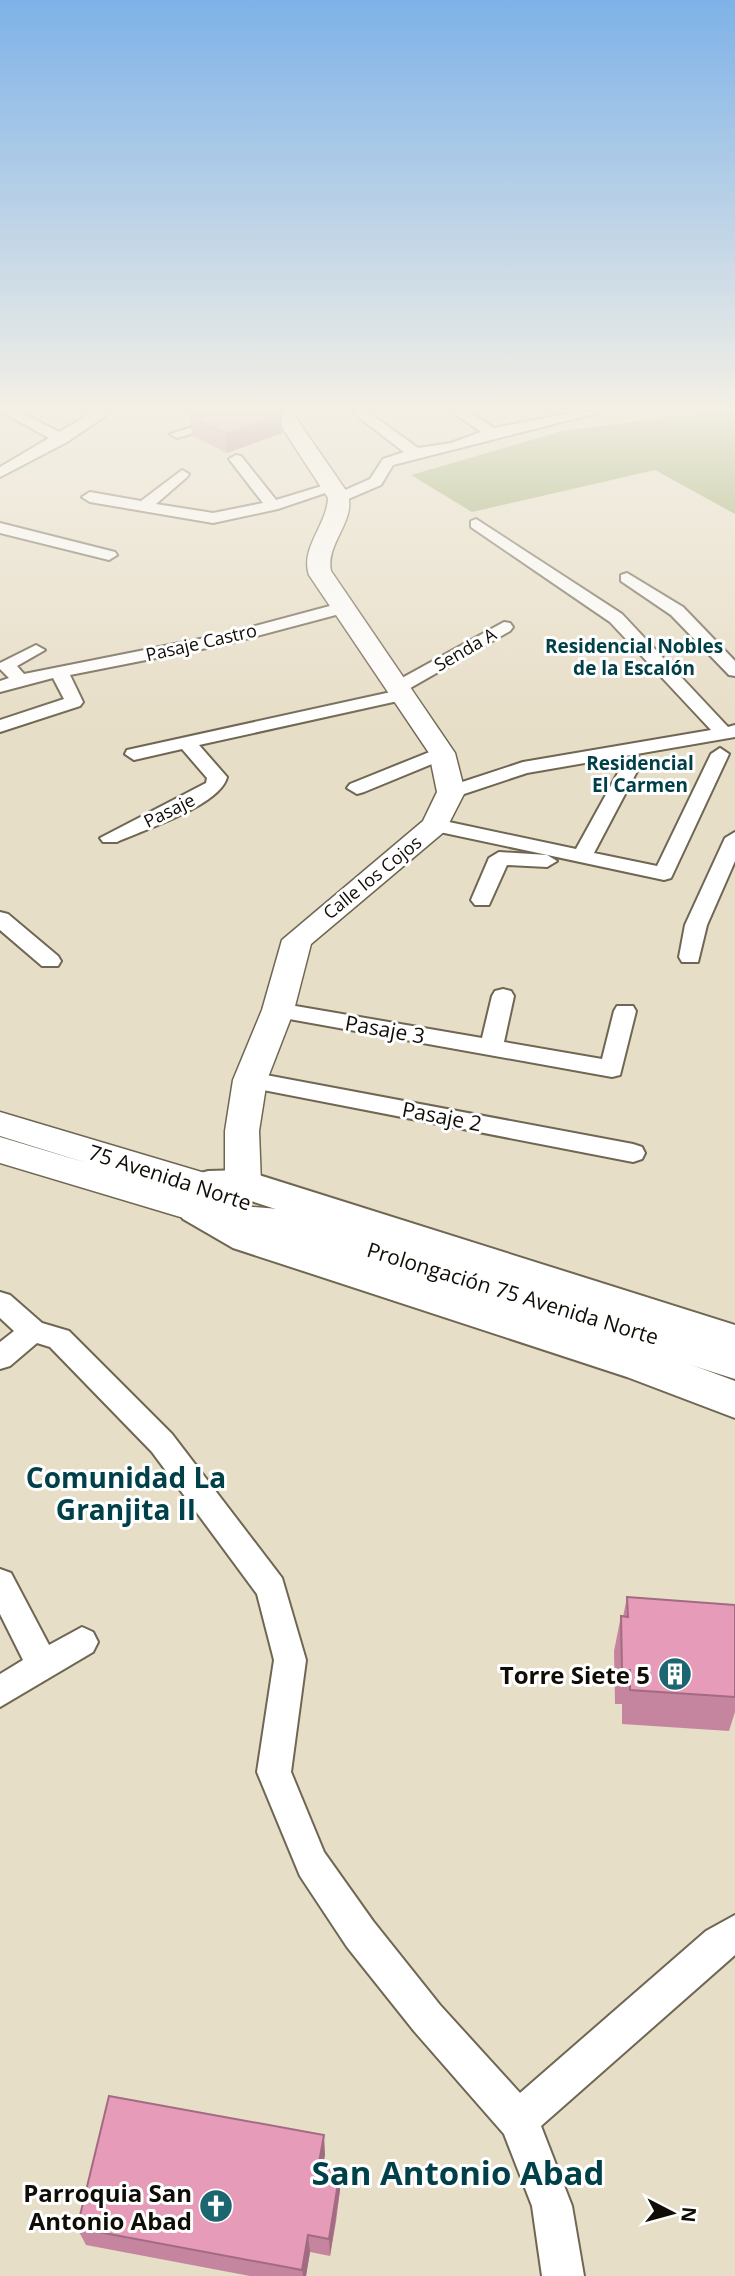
<svg xmlns="http://www.w3.org/2000/svg" width="735" height="2276" font-family="'Open Sans',sans-serif">
  <style>
    .forest { fill: #90a45f }
    .lines { fill: none; stroke-linecap: round; stroke-linejoin: round }
    .street-casing { stroke: #6f6653; stroke-width: 4 }
    .secondary-casing { stroke: #6f6653; stroke-width: 3 }
    .primary-casing { stroke: #6f6653; stroke-width: 4 }
    .street { fill: #fff; fill-rule: evenodd }
    .secondary { fill: #fff; fill-rule: evenodd }
    .primary { fill: #fff; fill-rule: evenodd }
    .wall { fill: #c6859f }
    .shaded-wall { fill: #a16c82 }
    .building { fill: #e69bb9; stroke: #a16c82; stroke-width: 2 }
    .labels { text-anchor: middle; dominant-baseline: central; stroke-width: 6; stroke-linejoin: round; paint-order: stroke }
    .far-street-label { font-size: 18px; fill: #100c06; stroke: #fff }
    .far-neighbourhood-label { font-size: 19px; font-weight: bold; fill: #004149; stroke: #fff }
    .street-label { font-size: 21px; fill: #100c06; stroke: #fff }
    .near-poi-label { font-size: 24px; font-weight: bold; fill: #100c06; stroke: #fff; text-anchor: end }
    .near-neighbourhood-label { font-size: 28px; font-weight: bold; fill: #004149; stroke: #fff }
    .near-district-label { font-size: 33px; font-weight: bold; fill: #004149; stroke: #fff }
  </style>
  <rect width="100%" height="100%" fill="#e7dec7"/>
  <path class="forest" d="M 710,412 L 735,412 L 735,514 L 655,470 L 472,512 L 411,475 L 562,431 Z"/>
  <g class="lines">
    <g class="street-casing">
      <path id="street" d="M 2,412 L 20,412 L 59,432 L 94,412 L 111,412 L 67,442 L 0,477 L 0,467 L 49,438 Z
        M 241,412 L 264,412 L 177,438 L 170,434 Z
        M 352,412 L 368,412 L 418,448 L 451,443 L 481,432 L 453,412 L 469,412 L 494,428 L 574,412 L 601,412 L 393,465 L 381,485 L 339,503 L 331,498 L 334,495 L 370,479 L 383,459 L 404,452 Z
        M 236,455 L 241,456 L 276,500 L 335,482 L 343,487 L 278,509 L 213,523 L 90,502 L 82,497 L 90,492 L 141,501 L 182,470 L 189,474 L 187,477 L 156,504 L 213,513 L 263,503 L 229,459 Z
        M 476,519 L 622,614 L 728,727 L 735,725 L 735,737 L 527,773 L 458,796 L 444,796 L 441,792 L 444,788 L 523,762 L 711,730 L 610,622 L 471,527 L 471,521 Z
        M 0,523 L 115,552 L 117,555 L 109,560 L 0,533 Z
        M 627,573 L 683,607 L 735,661 L 735,676 L 729,675 L 671,615 L 621,581 L 621,575 Z
        M 341,603 L 347,604 L 349,608 L 347,612 L 227,644 L 70,675 L 83,702 L 80,706 L 0,732 L 0,720 L 64,699 L 53,678 L 0,692 L 0,681 L 9,678 L 0,669 L 0,663 L 36,645 L 45,650 L 17,666 L 24,674 L 225,634 Z
        M 504,622 L 510,623 L 513,627 L 510,631 L 405,691 L 410,695 L 407,699 L 199,745 L 227,777 C 221,805 143,830 117,842 L 103,842 L 100,838 L 206,783 L 207,778 L 182,749 L 134,760 L 125,754 L 127,750 L 391,692 L 388,688 L 391,684 Z
        M 442,747 L 449,749 L 451,753 L 449,757 L 364,792 L 357,794 L 347,788 L 350,784 Z
        M 720,748 L 729,754 L 671,878 L 664,880 L 435,831 L 425,825 L 435,819 L 576,849 L 625,760 L 634,754 L 643,760 L 594,853 L 657,866 L 711,754 Z
        M 735,832 L 735,861 L 707,925 L 698,962 L 682,962 L 679,957 L 685,925 L 725,838 Z
        M 499,852 L 547,855 L 557,861 L 547,867 L 507,865 L 489,905 L 475,905 L 471,900 L 489,858 Z
        M 0,912 L 8,914 L 58,956 L 61,961 L 58,966 L 42,966 L 0,930 Z
        M 503,989 L 511,991 L 514,996 L 504,1042 L 602,1059 L 614,1011 L 617,1006 L 633,1006 L 636,1011 L 620,1075 L 612,1077 L 278,1017 L 270,1015 L 267,1010 L 270,1005 L 278,1003 L 482,1038 L 492,996 L 495,991 Z
        M 250,1072 L 633,1144 L 642,1147 L 645,1153 L 642,1159 L 633,1162 L 242,1086 L 238,1080 L 242,1074 Z
        M 0,1292 L 10,1295 L 42,1323 L 69,1331 L 172,1434 L 282,1578 L 306,1660 L 291,1772 L 324,1852 L 373,1921 L 440,2005 L 520,2093 L 706,1931 L 735,1915 L 735,1955 L 541,2126 L 572,2206 L 584,2276 L 542,2276 L 532,2206 L 504,2134 L 414,2031 L 347,1947 L 300,1876 L 257,1772 L 274,1660 L 257,1594 L 152,1452 L 50,1347 L 37,1343 L 10,1366 L 0,1369 L 0,1342 L 14,1331 L 0,1318 Z
        M 0,1569 L 11,1573 L 49,1645 L 82,1627 L 93,1632 L 98,1642 L 93,1652 L 0,1707 L 0,1674 L 23,1660 L 0,1614 Z"/>
    </g>
    <g class="secondary-casing">
      <path id="secondary" d="M 272,412 L 292,412 L 347,492 C 358,520 325,543 331,571 L 455,753 L 465,792 L 445,831 L 311,944 L 294,1010 L 267,1080 L 259,1131 L 261,1184 L 247,1204 L 242,1206 L 291,1210 L 735,1347 L 735,1379 L 291,1238 L 258,1237 L 197,1222 L 0,1163 L 0,1137 L 87,1163 L 0,1136 L 0,1112 L 225,1179 L 225,1131 L 233,1080 L 262,1010 L 282,940 L 423,821 L 437,792 L 429,753 L 309,575 C 300,548 327,525 328,498 Z"/>
    </g>
    <g class="primary-casing">
      <path id="primary" d="M 243,1170 L 735,1325 L 735,1359 L 242,1198 L 212,1199 L 261,1226 L 641,1346 L 735,1381 L 735,1418 L 627,1377 L 233,1248 L 183,1219 L 177,1209 L 183,1199 L 194,1195 L 188,1185 L 194,1175 L 208,1171 Z"/>
    </g>
    <use href="#street" class="street"/>
    <use href="#secondary" class="secondary"/>
    <use href="#primary" class="primary"/>
  </g>
  <path class="wall" d="M 175,412 L 281,412 L 282,433 L 227,453 L 192,436 L 190,417 L 194,416 Z
    M 627,1597 L 735,1605 L 735,1712 L 729,1731 L 622,1724 L 622,1704 L 615,1704 L 614,1651 L 621,1616 L 623,1617 Z
    M 325,2154 L 323,2169 L 340,2190 L 336,2222 L 330,2256 L 310,2252 L 306,2276 L 250,2276 L 86,2245 L 77,2228 Z"/>
  <path class="shaded-wall" d="M 282,414 L 282,433 L 227,453 L 226,434 Z
    M 324,2135 L 325,2154 L 320,2186 L 318,2168 Z
    M 340,2171 L 340,2190 L 330,2256 L 329,2239 Z
    M 308,2235 L 310,2252 L 306,2276 L 303,2276 L 302,2270 Z"/>
  <path class="building" d="M 208,412 L 281,412 L 282,414 L 226,434 L 190,417 Z
    M 627,1597 L 735,1605 L 735,1697 L 630,1690 L 630,1670 L 622,1670 L 621,1616 L 628,1617 Z
    M 109,2096 L 324,2135 L 318,2168 L 340,2171 L 329,2239 L 308,2235 L 302,2270 L 77,2228 Z"/>
  <linearGradient id="sky" x2="0" y2="1"><stop stop-color="#7eb2e8"/><stop offset="0.56" stop-color="#f4f0e6"/><stop offset="1" stop-color="#f4f0e6" stop-opacity="0"/></linearGradient>
  <rect width="735" height="731" fill="url(#sky)"/>
  <defs>
    <g id="building-disc" transform="scale(1.75)"><circle r="9.5" fill="#1b6671" stroke="#fff"/><path d="M-4-6H4V6H1V3H-1V6H-4ZM-2.5-4.3h1.7v1.8h-1.7ZM.8-4.3h1.7v1.8H.8ZM-2.5-1h1.7V.8h-1.7ZM.8-1h1.7V.8H.8Z" fill="#fff"/></g>
    <g id="church-disc" transform="scale(1.75)"><circle r="9.5" fill="#1b6671" stroke="#fff"/><path d="M-1.2-6h2.4v3.5h3.3v2.4h-3.3V6h-2.4V-.1h-3.3v-2.4h3.3Z" fill="#fff"/></g>
  </defs>
  <g fill-rule="evenodd">
    <use href="#building-disc" x="675" y="1674"/>
    <use href="#church-disc" x="216" y="2206"/>
  </g>
  <g class="labels">
    <g class="far-street-label">
      <text transform="translate(201 642) rotate(-13)">Pasaje Castro</text>
      <text transform="translate(465 649) rotate(-30)">Senda A</text>
      <text transform="translate(169 810) rotate(-26)">Pasaje</text>
      <text transform="translate(372 877) rotate(-39)">Calle los Cojos</text>
    </g>
    <g class="far-neighbourhood-label">
      <text x="634" y="646">Residencial Nobles<tspan x="634" dy="22">de la Escalón</tspan></text>
      <text x="640" y="763">Residencial<tspan x="640" dy="22">El Carmen</tspan></text>
    </g>
    <g class="street-label">
      <text transform="translate(385 1029) rotate(10)">Pasaje 3</text>
      <text transform="translate(442 1116) rotate(11)">Pasaje 2</text>
      <text transform="translate(170 1177) rotate(18)">75 Avenida Norte</text>
      <text transform="translate(513 1293) rotate(17)">Prolongación 75 Avenida Norte</text>
    </g>
    <g class="near-poi-label">
      <text x="650" y="1674">Torre Siete 5</text>
      <text x="192" y="2192">Parroquia San<tspan x="192" dy="28">Antonio Abad</tspan></text>
    </g>
    <g class="near-neighbourhood-label">
      <text x="126" y="1477">Comunidad La<tspan x="126" dy="32">Granjita II</tspan></text>
    </g>
    <g class="near-district-label">
      <text x="458" y="2172">San Antonio Abad</text>
    </g>
  </g>
  <g transform="translate(672 2213) rotate(96)" stroke="#ffffff" stroke-width="5" paint-order="stroke">
  <path d="M0-5L12 26L0 18L-12 26Z" fill="#100c06"/>
  <text y="-10" font-size="19" font-weight="bold" text-anchor="middle" fill="#100c06">N</text>
  </g>
</svg>
